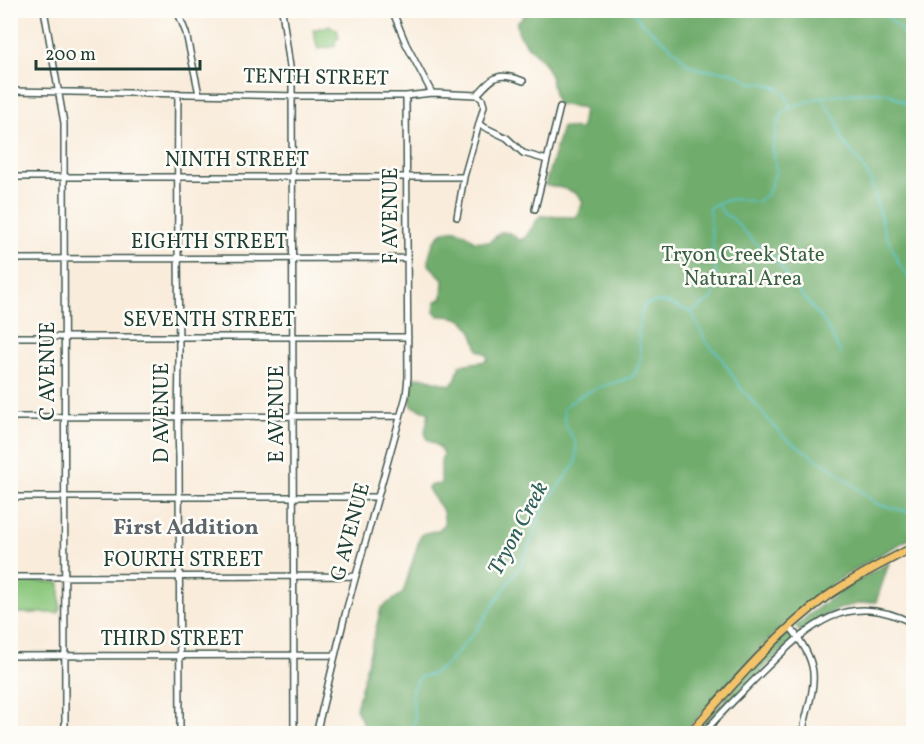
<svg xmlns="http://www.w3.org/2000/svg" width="924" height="744" font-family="Vollkorn,serif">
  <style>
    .green { fill: #8ac77c; stroke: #548258; stroke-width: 1.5 }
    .forest { fill: #6fac6c; stroke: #477450; stroke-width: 1.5 }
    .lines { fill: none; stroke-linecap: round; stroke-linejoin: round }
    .stream { stroke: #5ac7d1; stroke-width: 1.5 }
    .minor-casing { stroke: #40574d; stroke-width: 8 }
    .major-casing { stroke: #40574d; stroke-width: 10 }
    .minor { stroke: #fff; stroke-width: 5 }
    .major { stroke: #f2c36a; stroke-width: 7 }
    .labels { text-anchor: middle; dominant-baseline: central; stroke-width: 5; stroke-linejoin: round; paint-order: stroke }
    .street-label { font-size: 21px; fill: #1f3d34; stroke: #fdfcf7 }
    .park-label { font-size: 21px; fill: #3a6046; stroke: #fdfcf7 }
    .neighbourhood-label { font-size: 22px; font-weight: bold; fill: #5c646c; stroke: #fdfcf7 }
    .water-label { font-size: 22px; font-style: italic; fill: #2e605b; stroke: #fdfcf7 }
  </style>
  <rect width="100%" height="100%" fill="#fdfcf7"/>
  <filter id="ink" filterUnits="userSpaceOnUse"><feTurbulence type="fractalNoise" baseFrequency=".0167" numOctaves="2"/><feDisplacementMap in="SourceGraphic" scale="12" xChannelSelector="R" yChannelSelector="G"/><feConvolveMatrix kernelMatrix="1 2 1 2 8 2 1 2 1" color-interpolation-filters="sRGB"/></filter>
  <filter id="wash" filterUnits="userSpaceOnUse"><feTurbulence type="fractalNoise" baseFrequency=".008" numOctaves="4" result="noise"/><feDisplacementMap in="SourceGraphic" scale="24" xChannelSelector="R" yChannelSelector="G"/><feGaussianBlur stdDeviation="1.35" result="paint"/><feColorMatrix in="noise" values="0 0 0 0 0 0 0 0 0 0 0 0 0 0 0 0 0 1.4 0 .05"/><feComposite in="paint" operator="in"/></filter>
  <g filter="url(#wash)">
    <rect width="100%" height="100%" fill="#f9ecdb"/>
    <path class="green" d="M 328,26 L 337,29 L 339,38 L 335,41 L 335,46 L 318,49 L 313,30 Z
      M 11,581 L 58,582 L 60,584 L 60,610 L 58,613 L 11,613 Z"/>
    <path class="forest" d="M 531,10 L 913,11 L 913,537 C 879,555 845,573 815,597 C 766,637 726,687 684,733 L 364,733 L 364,725 L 356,709 L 381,608 L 403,593 L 419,540 L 422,534 L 438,530 L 444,525 C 446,504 434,503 428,488 L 431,485 L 441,484 L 441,461 L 443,454 L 439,447 L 427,439 L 425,432 L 429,413 L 412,406 C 409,397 411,386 414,378 L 420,377 L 450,385 L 455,381 L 460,365 L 486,361 L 488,358 L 486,354 L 478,350 C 472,326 467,315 439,316 L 434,312 L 435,302 L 442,298 L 443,279 L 429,265 C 428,236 451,216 474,241 L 489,242 L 501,232 L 510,233 L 519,240 L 525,238 L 540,216 L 576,217 L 583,202 C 576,188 558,188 545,185 L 562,127 L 581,129 L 584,108 L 557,104 C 552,92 553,78 546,66 C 537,51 516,42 517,22 Z
      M 889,563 L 876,602 C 846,603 823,614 800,632 L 796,626 C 825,600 856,581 889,563 Z
      M 786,634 L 791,634 L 795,638 L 700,733 L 694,733 Z"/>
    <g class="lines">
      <path class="stream" d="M 632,10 L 641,22 L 677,52 L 687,64 L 699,69 L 730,72 L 741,76 L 751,83 L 764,83 L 778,88 L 785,93 L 791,107
        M 879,10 L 901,29 L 907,45 L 914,54
        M 823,98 L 830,111 L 837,121 L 843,141 L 860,162 L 871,181 L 885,233 L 901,267 L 914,284
        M 717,204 L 725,215 L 732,218 L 754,242 L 772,254 L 794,286 L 825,323 L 841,354
        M 692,313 L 706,342 L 720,356 L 740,387 L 784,437 L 838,473 L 877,504 L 913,513
        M 411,734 L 415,721 L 412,690 L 420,677 L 432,674 L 444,667 L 476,631 L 523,561 L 545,504 L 576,463 L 576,444 L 565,424 L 563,409 C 584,388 608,386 634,376 L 641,359 L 638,329 L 644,306 C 663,296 673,307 692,312 L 713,298 L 716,274 L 709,208 C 724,196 740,199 757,202 L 768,193 L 776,171 L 773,148 L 777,126 L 782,114 L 791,107 L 822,97 L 872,92 L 888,93 L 914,108"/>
    </g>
  </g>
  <g filter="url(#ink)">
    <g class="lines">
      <g class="minor-casing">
        <path id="minor" d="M 44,10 L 64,123 L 65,734
          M 177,10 L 186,33 L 199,94
          M 282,10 L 292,81 L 294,734
          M 392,10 L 406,44 L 432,93
          M 529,10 L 529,11
          M 10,91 L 300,96 L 406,96 L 432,93 L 477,95
          M 178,93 C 177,179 178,265 179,351 C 179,387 177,421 179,457 L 180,734
          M 477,95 C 493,77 498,71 523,81
          M 480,125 L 507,138 L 523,153 L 547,160
          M 10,177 L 464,177
          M 535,209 L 560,107
          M 457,217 L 464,177 L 484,106 L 482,99 L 477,95
          M 10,259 L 407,258
          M 10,337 L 408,337
          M 10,417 L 400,416
          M 10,497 L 378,497
          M 10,577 L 356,576
          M 790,627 C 825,670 813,684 802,734
          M 10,656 L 334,655
          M 313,734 L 317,730 L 345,615 L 406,396 L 408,377 L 406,96
          M 703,734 C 721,712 742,693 761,673 C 808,627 845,588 914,624"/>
      </g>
      <g class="major-casing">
        <path id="major" d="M 689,734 C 732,686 774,635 826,597 C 853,578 884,562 914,547"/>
      </g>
      <use href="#minor" class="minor"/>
      <use href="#major" class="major"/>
    </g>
  </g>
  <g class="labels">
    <g class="street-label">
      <text transform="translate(316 78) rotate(1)">TENTH STREET</text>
      <text x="237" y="160">NINTH STREET</text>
      <text transform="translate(391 216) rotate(-90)">F AVENUE</text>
      <text x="209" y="242">EIGHTH STREET</text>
      <text x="209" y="320">SEVENTH STREET</text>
      <text transform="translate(48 371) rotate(-90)">C AVENUE</text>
      <text transform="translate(162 413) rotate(-90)">D AVENUE</text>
      <text transform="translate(277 414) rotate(-90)">E AVENUE</text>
      <text transform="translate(351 532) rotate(-75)">G AVENUE</text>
      <text x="183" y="560">FOURTH STREET</text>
      <text x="172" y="639">THIRD STREET</text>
    </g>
    <g class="park-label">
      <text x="743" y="255">Tryon Creek State<tspan x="743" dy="24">Natural Area</tspan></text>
    </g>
    <g class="neighbourhood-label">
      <text x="186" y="528">First Addition</text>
    </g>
    <g class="water-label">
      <text transform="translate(519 529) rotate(-62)">Tryon Creek</text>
    </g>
  </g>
  <rect width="924" height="744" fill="none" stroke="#fdfcf7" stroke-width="36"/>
  <path d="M36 60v9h164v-9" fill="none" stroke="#1f3d34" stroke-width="3"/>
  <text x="45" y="60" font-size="18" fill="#1f3d34" stroke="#fdfcf7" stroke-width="4.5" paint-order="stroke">200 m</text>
</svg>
